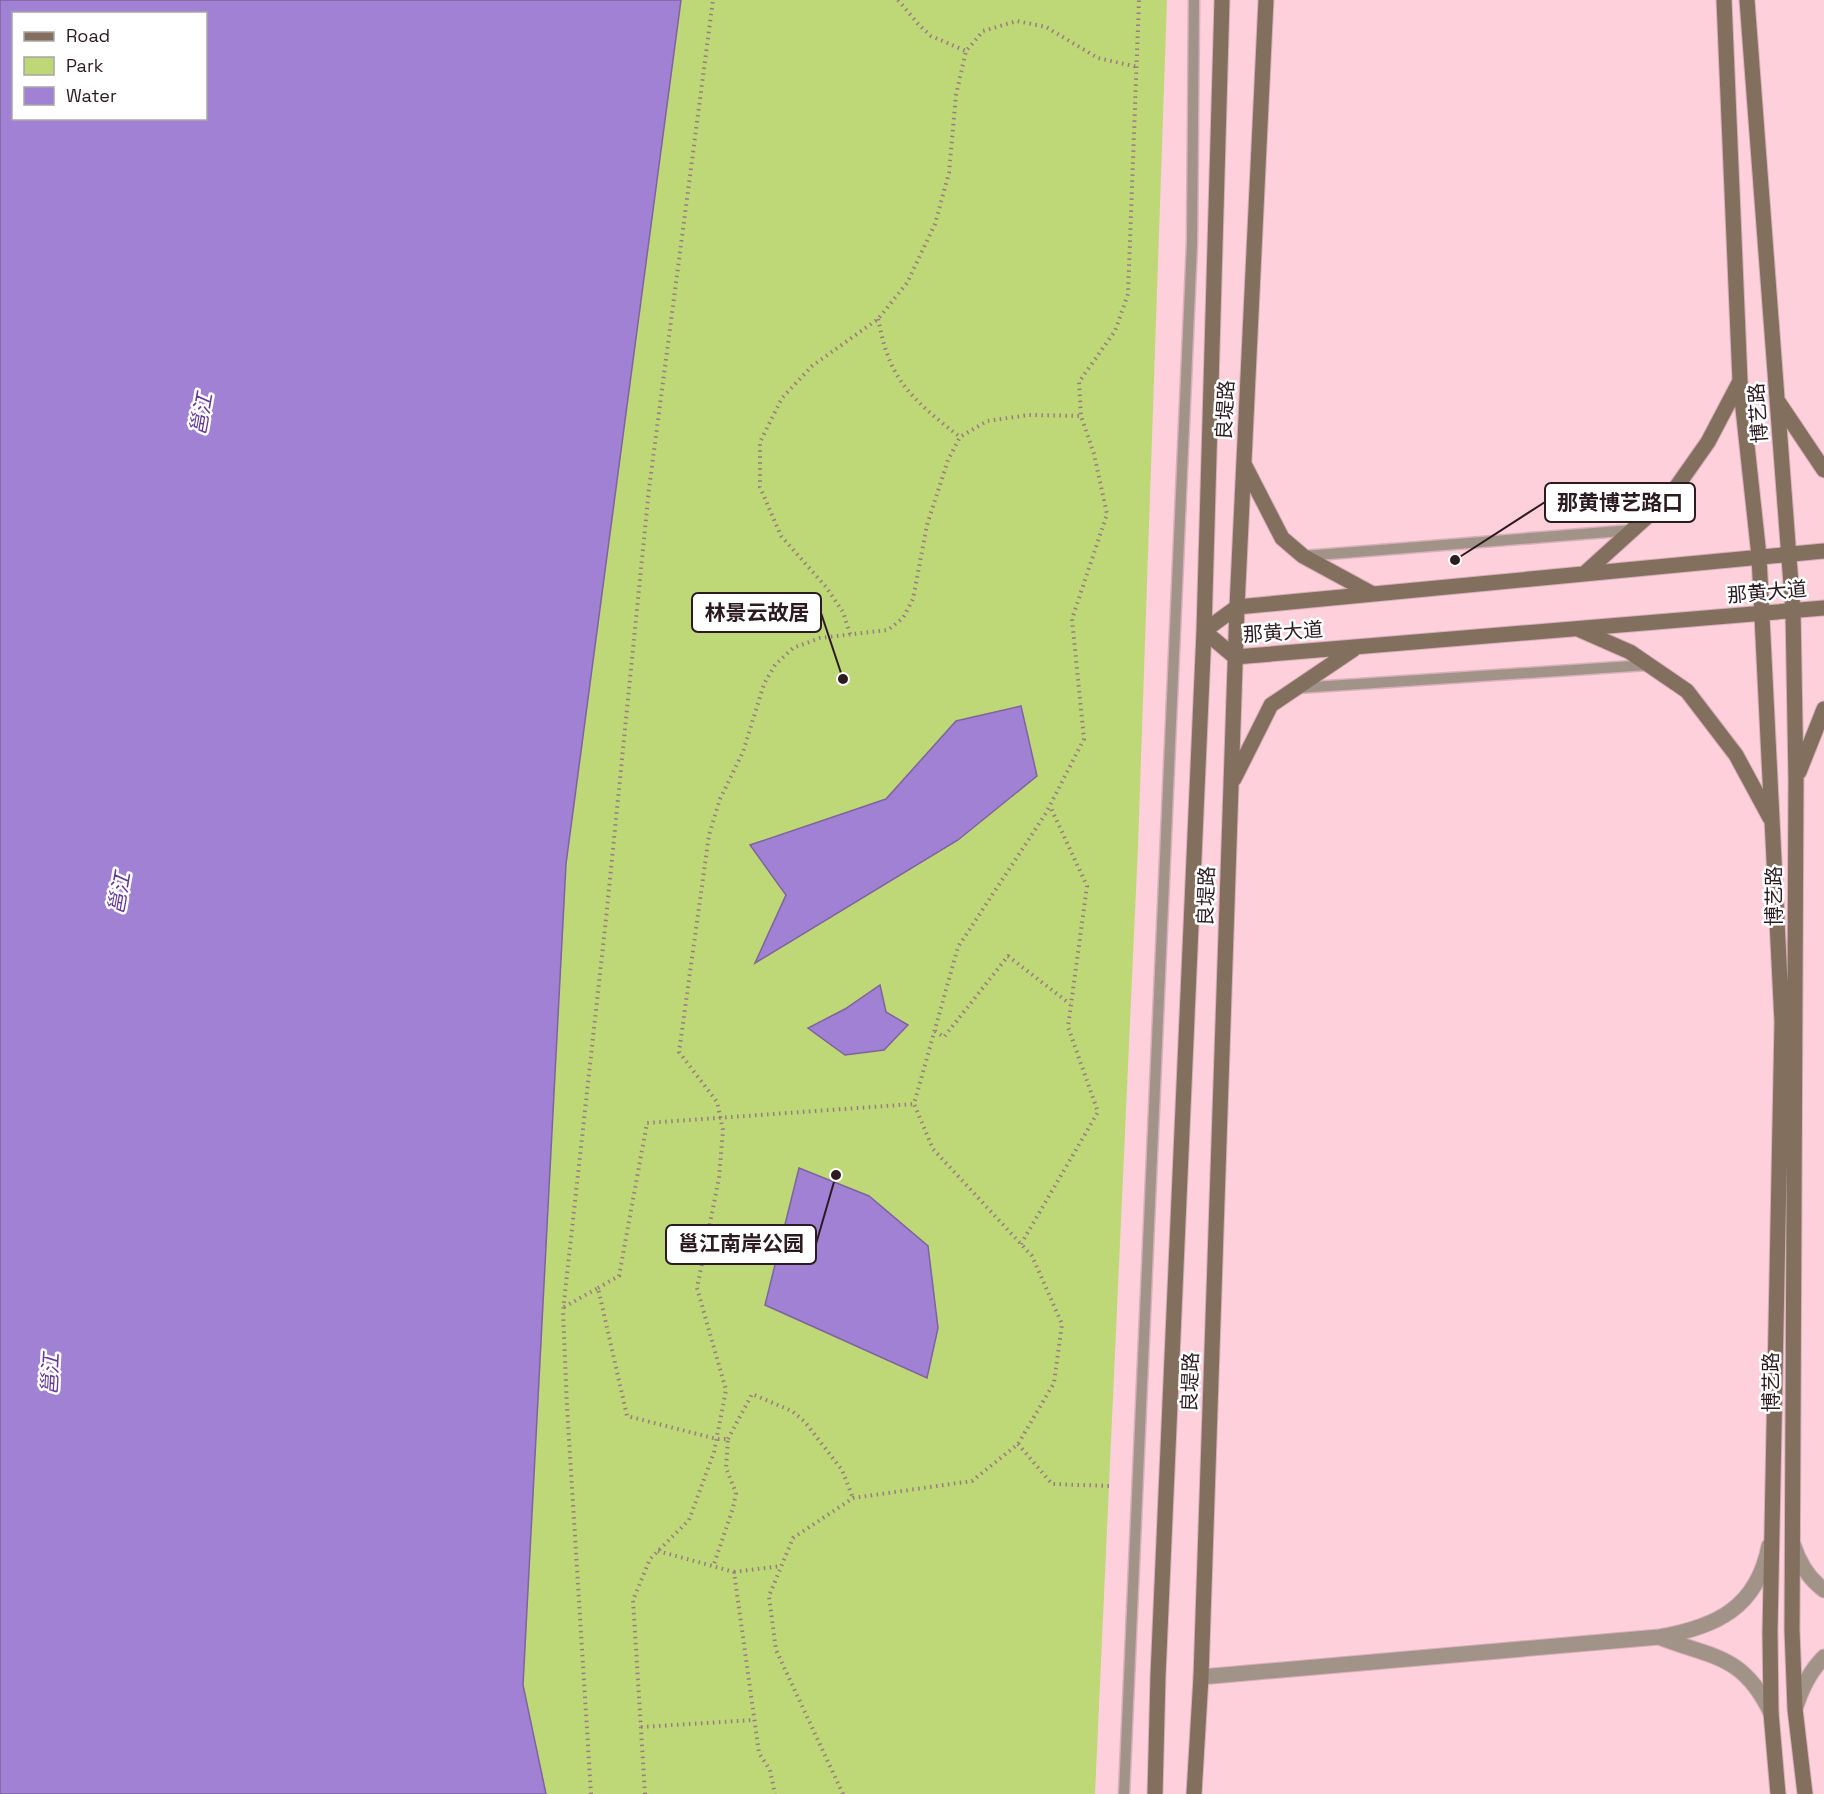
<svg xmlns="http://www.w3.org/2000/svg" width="1824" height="1794" font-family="'Space Grotesk','Noto Sans SC',sans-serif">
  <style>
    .green { fill: #bed777 }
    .water { fill: #a181d4; stroke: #7e639e; stroke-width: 1.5; fill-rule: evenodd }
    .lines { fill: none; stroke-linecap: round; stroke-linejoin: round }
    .lane-casing { stroke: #d7b0ba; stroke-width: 13 }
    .street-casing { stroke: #d7b0ba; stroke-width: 17 }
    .secondary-casing { stroke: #d7b0ba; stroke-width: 17 }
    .path { stroke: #9a7b83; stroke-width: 4; stroke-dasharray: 1.5 4.5; stroke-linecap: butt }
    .lane { stroke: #a19387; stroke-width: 10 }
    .street { stroke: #a19387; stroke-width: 15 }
    .secondary { stroke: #836f5e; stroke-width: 15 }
    .labels { text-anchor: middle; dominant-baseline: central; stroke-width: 5; stroke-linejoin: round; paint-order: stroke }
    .street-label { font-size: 20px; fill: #2c1c21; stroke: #fff }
    .water-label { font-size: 21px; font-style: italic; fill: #65389b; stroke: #fff }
    .leader { fill: none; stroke: #2c1c21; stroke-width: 2 }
    .callout-dot { fill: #2c1c21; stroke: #fff; stroke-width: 2 }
    .callout { fill: #fff; stroke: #2c1c21; stroke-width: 2 }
    .callout-label { font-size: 21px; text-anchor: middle; font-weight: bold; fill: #2c1c21 }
  </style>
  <rect width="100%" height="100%" fill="#fdd0db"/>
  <path class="green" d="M 681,0 L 1167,0 L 1138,846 L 1095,1794 L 546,1794 L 523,1685 L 566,864 Z"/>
  <path class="water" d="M 0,0 L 681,0 L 566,864 L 523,1685 L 546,1794 L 0,1794 ZM 14,14 L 206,14 L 206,118 L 14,118 Z
    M 1021,706 L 1037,776 L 958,840 L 755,963 L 786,895 L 750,845 L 886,799 L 956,721 Z
    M 880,985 L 886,1012 L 908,1025 L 884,1050 L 845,1055 L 808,1028 L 845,1009 Z
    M 799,1168 L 869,1196 L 928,1246 L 938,1328 L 927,1378 L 765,1305 Z"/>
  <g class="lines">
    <g class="lane-casing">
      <path id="lane" d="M 1304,556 L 1633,530
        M 1298,688 L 1648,665
        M 1124,1794 L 1192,243 L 1194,0"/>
    </g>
    <g class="street-casing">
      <path id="street" d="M 1793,1544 C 1799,1563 1808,1578 1824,1590
        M 1659,1637 C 1712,1658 1743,1654 1771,1713
        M 1201,1677 L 1659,1637 C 1716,1627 1757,1608 1769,1546
        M 1796,1706 C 1802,1687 1810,1671 1824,1657"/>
    </g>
    <g class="secondary-casing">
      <path id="secondary" d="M 1724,0 L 1740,381 L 1759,556 L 1782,1022 L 1770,1632 L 1771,1713 L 1778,1794
        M 1747,0 L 1793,611 L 1796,780 L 1792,1630 L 1795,1709 L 1805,1794
        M 1779,403 L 1824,470
        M 1244,464 L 1282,538 L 1303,556 L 1371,593
        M 1585,573 L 1670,496 L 1708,442 L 1740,381
        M 1580,630 L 1630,652 L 1687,691 L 1736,755 L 1770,818
        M 1204,631 L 1235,657 L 1824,608
        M 1204,631 L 1237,607 L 1824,551
        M 1799,772 L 1824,709
        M 1234,779 L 1271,705 L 1354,649
        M 1155,1794 L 1158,1676 L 1204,631 L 1222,0
        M 1194,1794 L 1201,1677 L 1237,607 L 1266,0"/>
    </g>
    <path class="path" d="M 898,0 L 919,25 L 931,36 L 966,51
      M 878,319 C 881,331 883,344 888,356 C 900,391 932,415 960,437
      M 850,634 L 843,612 L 826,587 L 781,536 L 760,487 L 760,442 L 782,398 L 812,366 L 878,319 L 907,283 L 935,224 L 949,173 L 956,95 L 966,51 L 983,31 L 1017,21 L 1046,27 L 1098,58 L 1138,67
      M 935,1031 L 944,1037 L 1008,956 L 1070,1004
      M 1021,1244 L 1098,1112 L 1068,1027 L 1087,886 L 1050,806
      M 598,1288 L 619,1276 L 647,1123 L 914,1104
      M 564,1307 L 598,1288 L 627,1416 L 717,1439 L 728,1439 L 726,1468 L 736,1493 L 733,1508 L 713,1567
      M 728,1439 L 752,1394 L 792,1411 L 805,1422 L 842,1470 L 853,1498
      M 1018,1444 L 1052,1484 L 1109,1486
      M 658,1551 L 734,1572 L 759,1753 L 770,1770 L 775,1794
      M 734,1572 L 781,1566
      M 641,1727 L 753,1720
      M 591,1794 L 567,1407 L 563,1311 L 606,919 L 649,489 L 713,0
      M 645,1794 L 633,1600 L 650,1559 L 689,1520 L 714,1452 L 726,1390 L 697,1288 L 719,1178 L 723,1130 L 717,1102 L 679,1052 L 709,835 L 720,799 L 743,752 L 764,684 L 775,665 L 793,648 L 820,638 L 888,630 L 903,618 L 913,599 L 927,525 L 948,460 L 960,437 L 987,421 L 1029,415 L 1081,416
      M 843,1794 L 776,1650 L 769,1596 L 793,1538 L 853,1498 L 972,1481 L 1018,1444 L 1054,1383 L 1062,1324 L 1032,1256 L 933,1149 L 914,1104 L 958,947 L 1046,813 L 1084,739 L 1072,619 L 1107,514 L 1094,454 L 1081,416 L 1079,382 L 1115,331 L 1128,294 L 1139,0"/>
    <use href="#lane" class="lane"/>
    <use href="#street" class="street"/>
    <use href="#secondary" class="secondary"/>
  </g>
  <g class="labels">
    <g class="street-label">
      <text transform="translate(1225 410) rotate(-87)">良堤路</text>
      <text transform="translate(1758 413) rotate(-94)">博艺路</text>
      <text transform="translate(1767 592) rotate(-5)">那黄大道</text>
      <text transform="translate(1283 632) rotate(-4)">那黄大道</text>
      <text transform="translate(1206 896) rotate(-88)">良堤路</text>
      <text transform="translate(1774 896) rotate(-90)">博艺路</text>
      <text transform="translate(1190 1382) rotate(-88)">良堤路</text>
      <text transform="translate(1771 1382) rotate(-90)">博艺路</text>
    </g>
    <g class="water-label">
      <text transform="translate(201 414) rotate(-80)">邕江</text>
      <text transform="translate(119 893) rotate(-80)">邕江</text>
      <text transform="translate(50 1374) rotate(-87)">邕江</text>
    </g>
  </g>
  <path class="leader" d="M1455 560L1545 502M843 679L821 613M836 1175L816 1244"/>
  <g class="callout-dot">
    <circle cx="1455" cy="560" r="6"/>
    <circle cx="843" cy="679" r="6"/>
    <circle cx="836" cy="1175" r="6"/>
  </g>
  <g class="callout">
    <rect x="1545" y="483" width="150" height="39" rx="6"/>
    <rect x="692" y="593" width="129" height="39" rx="6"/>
    <rect x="666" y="1225" width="150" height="39" rx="6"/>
  </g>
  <g class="callout-label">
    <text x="1620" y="510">那黄博艺路口</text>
    <text x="757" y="620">林景云故居</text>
    <text x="741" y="1251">邕江南岸公园</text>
  </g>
  <rect x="12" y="12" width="195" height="108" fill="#ffffff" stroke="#aba4a6" stroke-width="1.5"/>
  <rect x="24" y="32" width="30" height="9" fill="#836f5e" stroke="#aba4a6" stroke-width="1.5"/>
  <text x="66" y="42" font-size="18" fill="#2c1c21">Road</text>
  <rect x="24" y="57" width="30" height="18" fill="#bed777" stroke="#aba4a6" stroke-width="1.5"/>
  <text x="66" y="72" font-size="18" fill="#2c1c21">Park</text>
  <rect x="24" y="87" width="30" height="18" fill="#a181d4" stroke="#aba4a6" stroke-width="1.5"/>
  <text x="66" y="102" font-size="18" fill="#2c1c21">Water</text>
</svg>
